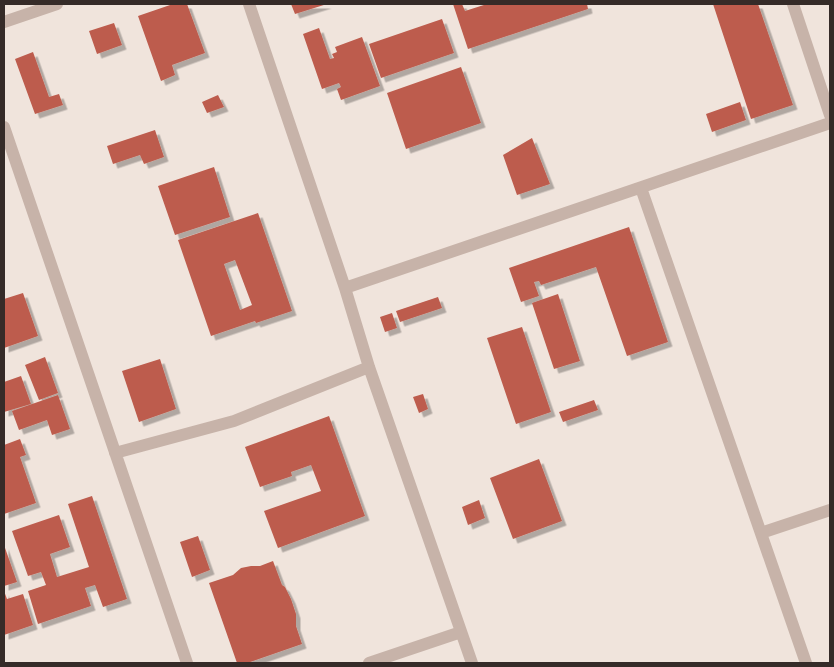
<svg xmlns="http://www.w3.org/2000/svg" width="834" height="667" font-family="Manrope,sans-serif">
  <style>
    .building { fill: #bd5c4d; fill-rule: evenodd; filter: url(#shadow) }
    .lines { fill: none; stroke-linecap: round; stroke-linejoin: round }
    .minor { stroke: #c7b3a9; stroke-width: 12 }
  </style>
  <defs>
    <filter id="shadow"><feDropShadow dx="4.5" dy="4.5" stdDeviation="0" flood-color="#0004"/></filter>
  </defs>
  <rect width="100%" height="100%" fill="#f0e4dc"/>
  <path class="building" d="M 173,4 L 187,4 L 205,53 L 172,65 L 175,75 L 161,81 L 138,16 Z
    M 291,4 L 327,4 L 295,14 Z
    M 453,4 L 462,4 L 465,11 L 487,4 L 587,4 L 588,9 L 468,49 Z
    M 713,4 L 758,4 L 793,105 L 751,119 Z
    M 442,19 L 454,53 L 381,78 L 369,44 Z
    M 114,23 L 122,45 L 97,54 L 89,31 Z
    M 319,28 L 330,59 L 334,58 L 332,54 L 337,52 L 335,47 L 362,37 L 380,86 L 341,100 L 337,89 L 341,87 L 339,83 L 322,89 L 303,34 Z
    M 33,52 L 49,97 L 59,94 L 63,105 L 35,114 L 15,59 Z
    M 461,67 L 481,123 L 406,149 L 387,93 Z
    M 218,95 L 224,107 L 207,113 L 202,102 Z
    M 740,102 L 746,120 L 712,132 L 706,114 Z
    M 155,130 L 164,157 L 144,164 L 140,155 L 113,164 L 107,146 Z
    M 532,138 L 550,184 L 517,195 L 503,155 Z
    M 214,167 L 230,217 L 175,235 L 158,186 Z
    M 258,213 L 292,311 L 256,323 L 255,321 L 211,336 L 178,240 ZM 235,260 L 252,305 L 240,310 L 224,264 Z
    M 629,227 L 668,342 L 627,356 L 596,267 L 541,285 L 539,281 L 534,282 L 539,296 L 521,302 L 509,268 Z
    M 23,293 L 38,336 L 4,348 L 4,299 Z
    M 558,294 L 580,361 L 554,369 L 532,303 Z
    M 438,297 L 442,308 L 400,322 L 396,311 Z
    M 392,313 L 397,328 L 385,332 L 380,317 Z
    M 522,327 L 551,412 L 516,424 L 487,338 Z
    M 45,357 L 58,393 L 39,400 L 25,365 Z
    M 160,359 L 176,409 L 139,422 L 122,371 Z
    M 21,376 L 31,404 L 4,412 L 4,382 Z
    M 423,394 L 428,409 L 419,413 L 413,397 Z
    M 58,395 L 70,429 L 52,435 L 47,420 L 19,430 L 12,411 Z
    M 594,400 L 598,410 L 563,422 L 559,412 Z
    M 329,416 L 365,516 L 278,548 L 264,511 L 321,491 L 311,465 L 291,472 L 292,476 L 260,487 L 245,447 Z
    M 20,439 L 26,455 L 20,457 L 36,503 L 4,514 L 4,445 Z
    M 539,459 L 562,521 L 513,539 L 490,478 Z
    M 92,496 L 127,599 L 103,607 L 95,585 L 85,588 L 91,606 L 38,624 L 28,591 L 46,585 L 41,572 L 28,576 L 12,531 L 59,515 L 70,547 L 50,554 L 57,577 L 89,567 L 68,504 Z
    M 479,500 L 485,518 L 468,525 L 462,507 Z
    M 198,536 L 210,570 L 192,577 L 180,542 Z
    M 4,545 L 17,582 L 4,586 Z
    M 273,561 L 282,585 L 285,587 L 291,599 L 296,614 L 296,626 L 302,644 L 247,663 L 237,663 L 209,583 L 233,575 L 241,568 L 251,566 L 260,566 Z
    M 4,591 L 7,599 L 23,594 L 33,625 L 4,635 Z"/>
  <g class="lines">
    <path class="minor" d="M 249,4 L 345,288 L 369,367 L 472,663
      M 793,4 L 830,115
      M 4,22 L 57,4
      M 4,127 L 187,663
      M 641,188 L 806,663
      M 345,288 L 830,123
      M 115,453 L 234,421 L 369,367
      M 761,533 L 830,510
      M 369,663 L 461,632"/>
  </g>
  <rect width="834" height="667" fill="none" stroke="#352b28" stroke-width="10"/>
</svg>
